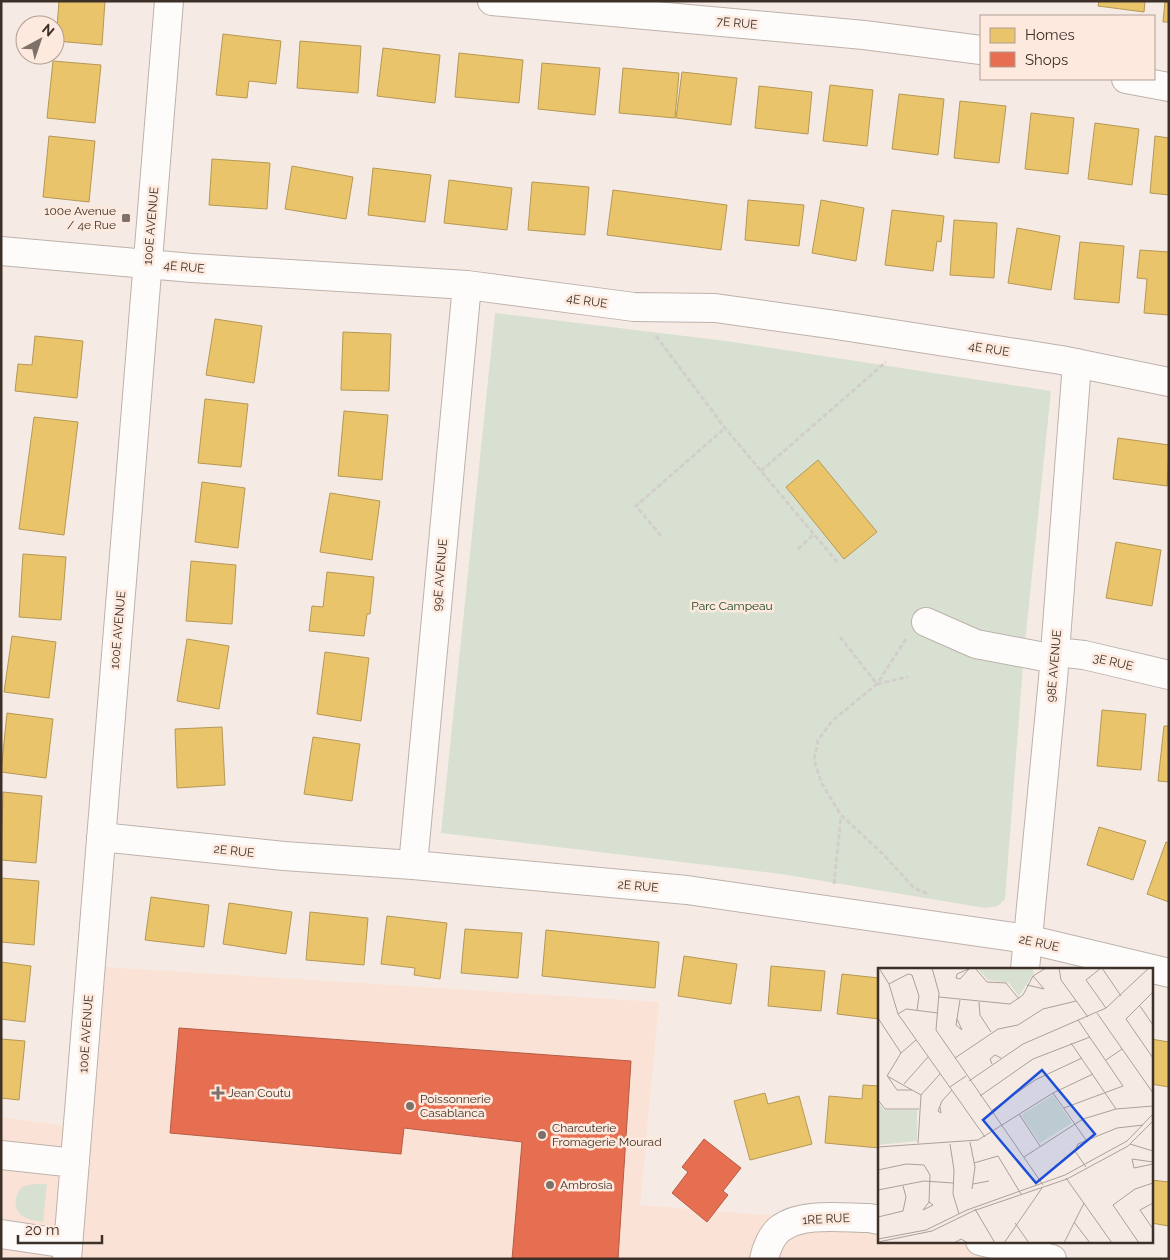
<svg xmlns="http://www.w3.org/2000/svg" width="1170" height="1260" font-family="Raleway,sans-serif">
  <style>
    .built { fill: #fae3d6 }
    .green { fill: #d8e1d1 }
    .homes { fill: #e9c46a; stroke: #b59856 }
    .shops { fill: #e76f51; stroke: #b45c45 }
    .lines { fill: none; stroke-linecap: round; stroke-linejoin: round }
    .minor-casing { stroke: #bdb2ab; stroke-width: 30 }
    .path { stroke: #d2cecc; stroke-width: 3; stroke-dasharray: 5 2.5; stroke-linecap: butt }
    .minor { stroke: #fefcfb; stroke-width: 28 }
    .poi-dot { fill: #7e716a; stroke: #fde9dd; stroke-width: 2 }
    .labels { text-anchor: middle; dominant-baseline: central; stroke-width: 5; stroke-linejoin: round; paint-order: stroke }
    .street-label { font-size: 12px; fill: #3d3029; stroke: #fde9dd }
    .poi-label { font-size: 12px; fill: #3d3029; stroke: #fde9dd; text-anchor: start }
    .park-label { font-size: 12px; fill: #19411e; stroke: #fde9dd }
    .inset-road { fill: none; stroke: #aca099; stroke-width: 1 }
    .view { fill: #1d4ed8; fill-opacity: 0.15; stroke: #1d4ed8; stroke-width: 2.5 }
    .inset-edge { fill: none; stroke: #3d3029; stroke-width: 2.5 }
  </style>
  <rect width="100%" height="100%" fill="#f6ebe4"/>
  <path class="built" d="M 91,966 L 659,1002 L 640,1205 L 803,1218 L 879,1220 L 879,1241 L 980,1241 L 986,1243 L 984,1259 L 14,1259 L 1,1255 L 1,1117 L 78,1128 Z"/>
  <path class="green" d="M 495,313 L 726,341 L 1051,391 L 1024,653 L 1005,899 L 998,906 L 985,908 L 781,874 L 441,833 Z
    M 47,1184 L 43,1222 C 37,1221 29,1220 24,1217 C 13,1212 13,1194 23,1187 C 30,1183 39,1184 47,1184 Z"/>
  <path class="homes" d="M 59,1 L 105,1 L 102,45 L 56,41 Z
    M 1099,1 L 1145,1 L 1144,12 L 1098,6 Z
    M 1165,1 L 1169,1 L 1169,22 L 1163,22 Z
    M 223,34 L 281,41 L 276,84 L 249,81 L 247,98 L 216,95 Z
    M 300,41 L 361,46 L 358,93 L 297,88 Z
    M 383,48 L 440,55 L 435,103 L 377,96 Z
    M 459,53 L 523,60 L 519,103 L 455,97 Z
    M 53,61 L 101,65 L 95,123 L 47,118 Z
    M 542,63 L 600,68 L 595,115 L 538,109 Z
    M 623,68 L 679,73 L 675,118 L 619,113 Z
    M 682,72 L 737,78 L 731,125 L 676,118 Z
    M 830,85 L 873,90 L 867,146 L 823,141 Z
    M 759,86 L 812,92 L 808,134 L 755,128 Z
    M 899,94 L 944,99 L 938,155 L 892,149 Z
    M 960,101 L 1006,106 L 999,163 L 954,158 Z
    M 1031,113 L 1074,118 L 1068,174 L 1025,169 Z
    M 1095,123 L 1139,129 L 1132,185 L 1088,179 Z
    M 49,136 L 95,141 L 89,202 L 43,197 Z
    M 1155,136 L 1169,138 L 1169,195 L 1150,193 Z
    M 212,159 L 270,163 L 267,209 L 209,205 Z
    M 292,166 L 353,177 L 346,219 L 285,209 Z
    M 373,168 L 431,175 L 425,222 L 368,215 Z
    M 449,180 L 512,188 L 507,230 L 444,223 Z
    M 532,182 L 589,187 L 585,235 L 528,230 Z
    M 613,190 L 727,205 L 721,250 L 607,235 Z
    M 748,200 L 804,205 L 799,246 L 745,240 Z
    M 821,200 L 864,208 L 856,261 L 812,253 Z
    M 892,210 L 944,216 L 941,242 L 937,241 L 933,271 L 885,265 Z
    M 954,220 L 997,223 L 994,278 L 950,275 Z
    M 1017,228 L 1060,236 L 1051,290 L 1008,283 Z
    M 1080,242 L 1124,246 L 1119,303 L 1074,299 Z
    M 1140,250 L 1169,252 L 1169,315 L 1144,313 L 1147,279 L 1137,278 Z
    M 215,319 L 262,326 L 254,383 L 206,375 Z
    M 343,332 L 391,334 L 389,391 L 341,390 Z
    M 35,336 L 83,341 L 77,398 L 15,391 L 18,364 L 32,365 Z
    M 205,399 L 248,404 L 241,467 L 198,463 Z
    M 344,411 L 388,415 L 382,480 L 338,476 Z
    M 34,417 L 78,422 L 64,535 L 19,529 Z
    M 1118,438 L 1169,445 L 1167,486 L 1113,479 Z
    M 818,460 L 877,532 L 844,559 L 786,487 Z
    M 202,482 L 245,488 L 238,548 L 195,542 Z
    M 330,493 L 380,501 L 372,560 L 320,552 Z
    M 1116,542 L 1161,550 L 1152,606 L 1106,598 Z
    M 23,554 L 66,557 L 61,620 L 19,617 Z
    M 191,561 L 236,565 L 232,624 L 186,621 Z
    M 327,572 L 374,577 L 370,614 L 367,614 L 364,636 L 309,631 L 312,606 L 323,607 Z
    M 12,636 L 56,642 L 49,698 L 4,692 Z
    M 187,639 L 229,646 L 219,709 L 177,701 Z
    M 325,652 L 369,658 L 361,721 L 317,714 Z
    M 1102,710 L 1146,714 L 1141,770 L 1097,766 Z
    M 7,713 L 53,719 L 46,778 L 1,772 Z
    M 1164,726 L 1169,726 L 1169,782 L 1158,781 Z
    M 222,727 L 225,785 L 177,788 L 175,729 Z
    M 313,737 L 360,744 L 352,801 L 304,794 Z
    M 3,792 L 42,796 L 36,863 L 1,860 Z
    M 1099,827 L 1146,841 L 1133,880 L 1087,865 Z
    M 1166,842 L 1169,843 L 1169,902 L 1147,894 Z
    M 1,878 L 39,881 L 34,945 L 1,942 Z
    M 151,897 L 209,905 L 204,947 L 145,940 Z
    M 229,903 L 292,912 L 286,954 L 223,944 Z
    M 310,912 L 368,918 L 364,965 L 306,960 Z
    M 387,916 L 447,923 L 440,979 L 414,975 L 415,968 L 381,964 Z
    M 465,929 L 522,933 L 518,978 L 461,973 Z
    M 546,930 L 659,942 L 655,988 L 542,976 Z
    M 684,956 L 737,964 L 731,1004 L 678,996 Z
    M 1,962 L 31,966 L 25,1022 L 1,1019 Z
    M 771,966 L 825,971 L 821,1011 L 768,1006 Z
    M 842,974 L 879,978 L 879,1019 L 837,1014 Z
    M 1,1039 L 25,1041 L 19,1100 L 1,1098 Z
    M 1151,1039 L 1169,1042 L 1169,1087 L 1151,1084 Z
    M 863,1085 L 879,1086 L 879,1148 L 825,1143 L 829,1096 L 862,1099 Z
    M 765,1093 L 768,1104 L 799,1096 L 812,1144 L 750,1160 L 734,1101 Z
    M 1151,1180 L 1169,1182 L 1169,1226 L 1151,1223 Z"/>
  <path class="shops" d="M 179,1028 L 631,1061 L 618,1259 L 512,1259 L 522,1142 L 404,1128 L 401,1154 L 170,1133 Z
    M 704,1139 L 741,1168 L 723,1191 L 728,1195 L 707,1222 L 672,1193 L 688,1172 L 682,1167 Z"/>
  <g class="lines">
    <g class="minor-casing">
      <path id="minor" d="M 492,1 L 864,35 L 981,50
        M 1126,79 L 1169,87
        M 1,251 L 192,268 L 467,285 L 634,307 L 715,308 L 836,325 L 1061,360 L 1169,382
        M 926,622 L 976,644 L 1055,659
        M 1056,652 L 1084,655 L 1169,675
        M 101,837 L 284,856 L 413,865 L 687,890 L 1027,939 L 1169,973
        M 413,865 L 467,285
        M 1025,969 L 1053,679 L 1077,363
        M 1,1155 L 75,1163
        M 1,1234 L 68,1244
        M 980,1241 L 1052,1259
        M 67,1259 L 169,1
        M 764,1259 C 766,1249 772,1234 781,1228 C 802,1212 844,1218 869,1218 L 879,1220"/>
    </g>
    <path class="path" d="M 656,336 L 725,428 L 838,563
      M 761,471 L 886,362
      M 661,536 L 636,506 L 725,428
      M 798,549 L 814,534
      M 840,637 L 877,684 L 908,677
      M 906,639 L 877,684 L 832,721 L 818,740 L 814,760 L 822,784 L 841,815 L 884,855 L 914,888 L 928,894
      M 834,884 L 841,816"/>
    <use href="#minor" class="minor"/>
  </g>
  <g class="poi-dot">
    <rect x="121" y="213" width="10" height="10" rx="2.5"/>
    <path d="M215.5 1085.5h5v5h5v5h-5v5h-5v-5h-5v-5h5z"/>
    <circle cx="410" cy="1106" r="5"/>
    <circle cx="542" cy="1135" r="5"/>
    <circle cx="550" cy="1185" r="5"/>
  </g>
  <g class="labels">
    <g class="street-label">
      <text transform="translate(737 23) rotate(5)">7E RUE</text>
      <text transform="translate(151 226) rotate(-85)">100E AVENUE</text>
      <text transform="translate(184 267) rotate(5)">4E RUE</text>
      <text transform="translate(587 301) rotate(8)">4E RUE</text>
      <text transform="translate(989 349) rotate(9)">4E RUE</text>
      <text transform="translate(440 575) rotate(-85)">99E AVENUE</text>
      <text transform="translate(118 630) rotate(-85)">100E AVENUE</text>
      <text transform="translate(1113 662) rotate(13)">3E RUE</text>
      <text transform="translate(1054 666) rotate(-85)">98E AVENUE</text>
      <text transform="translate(234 851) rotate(6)">2E RUE</text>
      <text transform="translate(638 886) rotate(5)">2E RUE</text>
      <text transform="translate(1039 943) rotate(12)">2E RUE</text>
      <text transform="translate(86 1034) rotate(-86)">100E AVENUE</text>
      <text transform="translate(826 1219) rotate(-3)">1RE RUE</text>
    </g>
    <g class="poi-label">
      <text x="116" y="211" text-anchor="end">100e Avenue<tspan x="116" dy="14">/ 4e Rue</tspan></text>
      <text x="228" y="1093">Jean Coutu</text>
      <text x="420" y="1099">Poissonnerie<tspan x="420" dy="14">Casablanca</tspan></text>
      <text x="552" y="1128">Charcuterie<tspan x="552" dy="14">Fromagerie Mourad</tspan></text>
      <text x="560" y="1185">Ambrosia</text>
    </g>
    <g class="park-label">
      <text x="732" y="606">Parc Campeau</text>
    </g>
  </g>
  <g transform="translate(878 968)">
    <rect width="275" height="275" fill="#f6ebe4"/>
    <path d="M 99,0 L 154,0 L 156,5 L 141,28 L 131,15 L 110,12 ZM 175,127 L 194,155 L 162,175 L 143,147 ZM 0,134 L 6,142 L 39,142 L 39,173 L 0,177 Z" fill="#d8e1d1"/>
    <path class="inset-road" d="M 1,0 L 11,16 L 20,46 L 107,169M 54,0 L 61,25 L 58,62 L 165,217M 97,0 L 109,14 L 128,15 L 141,31M 181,0 L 183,12 L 210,49M 223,0 L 208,12 L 228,40M 224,0 L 243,28M 91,1 L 82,11 L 78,10 L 79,6 L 93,0M 11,16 L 30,6 L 34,7 L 41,28 L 39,42M 149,17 L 166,21 L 155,8M 275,24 L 248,51 L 275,90M 61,29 L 132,36 L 145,27 L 155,8 L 168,0M 101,34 L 102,47 L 113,64M 262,38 L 275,57M 219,45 L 275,125M 20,46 L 28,41 L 60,45M 0,50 L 23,85M 79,51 L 84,62 L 78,57 L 82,32M 193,75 L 238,141M 77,90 L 120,61 L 140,57 L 165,41 L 198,33M 228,92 L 244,81M 114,96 L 112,91 L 117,87 L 123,90M 9,108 L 23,85 L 38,72M 9,108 L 43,127M 10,109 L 19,122 L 34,122M 91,113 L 145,76 L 228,40 L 271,0M 26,116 L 50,89M 72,119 L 88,108M 175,125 L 208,172M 102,128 L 155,91 L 212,69M 0,132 L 7,141 L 41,141M 62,139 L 63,145 L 60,143 L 64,133 L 74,122M 186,140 L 245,118 L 200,52M 113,143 L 157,112 L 204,90M 141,146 L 162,178M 92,174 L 97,199 L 94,221M 40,175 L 43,127 L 62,106M 72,176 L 76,202 L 75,226 L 81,246M 252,176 L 275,183M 0,179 L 100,172 L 175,125 L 215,106M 146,189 L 205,151 L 238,141 L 275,138M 275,194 L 254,191 L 256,200 L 275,196M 96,195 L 120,188 L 143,226M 208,199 L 197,183 L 200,176 L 239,160 L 265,157M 0,202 L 28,196 L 46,197 L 52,207 L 51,234 L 55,237 L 45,242 L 51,234M 188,210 L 234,275M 95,216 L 111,213M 0,222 L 46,213 L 75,215M 275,235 L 262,242 L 275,261M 97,241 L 117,275M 0,249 L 25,243 L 28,229 L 25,218M 196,254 L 212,275M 137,255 L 151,275M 0,271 L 48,262 L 89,242 L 187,207 L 249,173 L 275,146M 0,274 L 54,263 L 95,243 L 189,211 L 250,178 L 275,153M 76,275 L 83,271 L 90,275M 126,275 L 164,220M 186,275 L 206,235M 261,275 L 235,237 L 257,221 L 275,215"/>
    <path class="view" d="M 164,102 L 217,166 L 158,215 L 105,152 Z"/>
    <rect width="275" height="275" class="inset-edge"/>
  </g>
  <rect width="1170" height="1260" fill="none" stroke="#3d3029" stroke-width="5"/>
  <rect x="980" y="15" width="175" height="65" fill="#fde9dd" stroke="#b09f95"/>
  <rect x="990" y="28" width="25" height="15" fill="#e9c46a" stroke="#b09f95"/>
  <text x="1025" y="40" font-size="15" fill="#3d3029">Homes</text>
  <rect x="990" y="52" width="25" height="15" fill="#e76f51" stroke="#b09f95"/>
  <text x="1025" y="65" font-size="15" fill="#3d3029">Shops</text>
  <g transform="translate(40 40) rotate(40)"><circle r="24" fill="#fde9dd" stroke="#b09f95"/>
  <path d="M0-4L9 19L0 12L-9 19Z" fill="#7e716a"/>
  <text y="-8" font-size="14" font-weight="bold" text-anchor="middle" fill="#3d3029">N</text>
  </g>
  <path d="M18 1235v8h84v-8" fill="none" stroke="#3d3029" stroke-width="2.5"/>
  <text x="25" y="1235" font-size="15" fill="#3d3029" stroke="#fde9dd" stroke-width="4" paint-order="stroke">20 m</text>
</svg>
